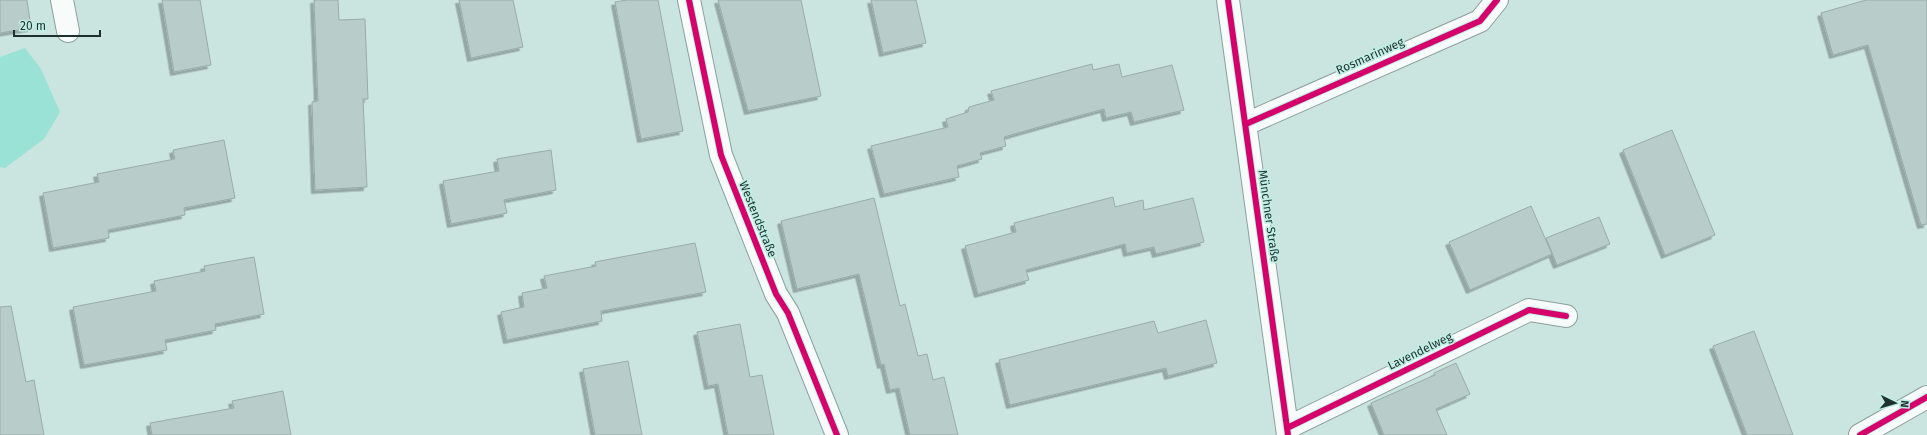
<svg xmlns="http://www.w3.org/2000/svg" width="1927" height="435" font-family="'Fira Sans',sans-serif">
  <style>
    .green { fill: #9be2d6 }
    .building { fill: #b8cdc9; stroke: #98aca9; filter: url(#shadow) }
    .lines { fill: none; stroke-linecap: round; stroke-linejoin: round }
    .minor-casing { stroke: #8da09d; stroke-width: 24 }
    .minor { stroke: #f7fbfa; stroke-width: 22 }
    .cycleway-casing { stroke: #c0eee5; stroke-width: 8 }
    .cycleway { stroke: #d6006c; stroke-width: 6 }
    .labels { text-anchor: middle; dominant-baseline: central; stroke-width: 3.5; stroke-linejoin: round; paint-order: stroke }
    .street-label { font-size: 12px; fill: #1f312e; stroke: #c0eee5 }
  </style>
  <defs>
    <filter id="shadow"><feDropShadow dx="-3.5" dy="3.5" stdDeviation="0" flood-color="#0004"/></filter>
  </defs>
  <rect width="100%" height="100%" fill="#cae4df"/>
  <path class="green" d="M 25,48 L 41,69 L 60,112 L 44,139 L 5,168 L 0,167 L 0,57 Z"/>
  <path class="building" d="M 0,0 L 27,0 L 31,28 L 0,33 Z
    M 162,0 L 200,0 L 211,65 L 174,72 Z
    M 314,0 L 338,0 L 339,20 L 365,19 L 368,99 L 363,99 L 367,187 L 315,190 L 312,102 L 318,101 Z
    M 459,0 L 513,0 L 523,47 L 471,58 Z
    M 627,0 L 658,0 L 683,131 L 641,139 L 615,2 Z
    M 718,0 L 801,0 L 821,96 L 748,111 Z
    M 871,0 L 916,0 L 926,43 L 883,53 Z
    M 1866,0 L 1927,0 L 1927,224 L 1921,225 L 1868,45 L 1833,55 L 1821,13 Z
    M 1092,64 L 1093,70 L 1119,64 L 1122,77 L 1172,65 L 1184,110 L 1134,122 L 1131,112 L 1106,118 L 1104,109 L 1053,123 L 1004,137 L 1006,146 L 980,153 L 982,159 L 957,166 L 959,177 L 884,194 L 871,146 L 948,127 L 946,119 L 968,112 L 969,107 L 994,100 L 991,91 Z
    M 1672,130 L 1715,235 L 1665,255 L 1623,150 Z
    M 224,140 L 235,198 L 184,208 L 185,215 L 108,230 L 109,238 L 53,248 L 43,193 L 99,182 L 97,174 L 175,159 L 173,150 Z
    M 551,150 L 556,190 L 504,200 L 507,213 L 451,224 L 443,181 L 499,171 L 497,159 Z
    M 1113,197 L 1115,207 L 1143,200 L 1144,210 L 1193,198 L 1204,242 L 1156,254 L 1154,247 L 1127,253 L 1125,244 L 1026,270 L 1029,280 L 978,294 L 965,246 L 1016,232 L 1014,223 Z
    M 874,198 L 900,306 L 905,304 L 918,356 L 927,354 L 933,380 L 944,377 L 958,435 L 910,435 L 899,388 L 890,390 L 884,364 L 881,365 L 859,274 L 797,289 L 781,221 Z
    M 1531,206 L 1552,254 L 1470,290 L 1449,242 Z
    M 1599,217 L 1610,244 L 1557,265 L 1546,238 Z
    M 695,243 L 706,292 L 601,311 L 602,321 L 507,340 L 501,312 L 524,307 L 522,293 L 547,288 L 544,276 L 596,266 L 595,262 Z
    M 254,257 L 264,314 L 215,324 L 216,330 L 165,340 L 167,350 L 84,365 L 73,307 L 156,291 L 154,281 L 205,271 L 204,266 Z
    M 11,306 L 26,382 L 34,380 L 44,435 L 0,435 L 0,307 Z
    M 1206,320 L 1217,363 L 1168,376 L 1166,368 L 1010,405 L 999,360 L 1154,321 L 1158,333 Z
    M 740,324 L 750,377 L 762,375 L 774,435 L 728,435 L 718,384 L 708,386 L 697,332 Z
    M 1754,331 L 1793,435 L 1747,435 L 1713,346 Z
    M 628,361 L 642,435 L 595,435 L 583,369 Z
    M 1456,363 L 1470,394 L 1436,409 L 1447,435 L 1384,435 L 1371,403 L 1435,375 L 1434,373 Z
    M 283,391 L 291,435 L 152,435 L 150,423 L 234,408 L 232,401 Z"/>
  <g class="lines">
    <g class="minor-casing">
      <path id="minor" d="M 62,0 L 68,31
        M 689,0 L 721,155 L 776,294 L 788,313 L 837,435
        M 1228,0 L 1288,435
        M 1246,124 L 1480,21 L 1497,0
        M 1287,428 L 1529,310 L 1566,316
        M 1860,435 L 1927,397"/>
    </g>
    <use href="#minor" class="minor"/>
    <g class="cycleway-casing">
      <path id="cycleway" d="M 689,0 L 721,155 L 776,294 L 788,313 L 837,435
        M 1228,0 L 1288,435
        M 1246,124 L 1480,21 L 1497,0
        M 1287,428 L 1529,310 L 1566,316
        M 1860,435 L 1927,397"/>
    </g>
    <use href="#cycleway" class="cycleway"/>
  </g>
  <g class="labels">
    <g class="street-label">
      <text transform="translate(1370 56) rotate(-24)">Rosmarinweg</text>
      <text transform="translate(1269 216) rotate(82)">Münchner Straße</text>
      <text transform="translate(758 219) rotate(68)">Westendstraße</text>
      <text transform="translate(1420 351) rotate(-26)">Lavendelweg</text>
    </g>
  </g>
  <g transform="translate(1895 403) rotate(95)" stroke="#c0eee5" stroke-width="3" paint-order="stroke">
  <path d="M0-3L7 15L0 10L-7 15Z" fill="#1f312e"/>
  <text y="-6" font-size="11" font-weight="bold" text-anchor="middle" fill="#1f312e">N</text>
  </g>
  <path d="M14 30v6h86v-6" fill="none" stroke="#1f312e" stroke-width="2"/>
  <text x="20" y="30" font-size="12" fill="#1f312e" stroke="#c0eee5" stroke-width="3" paint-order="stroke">20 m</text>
</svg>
